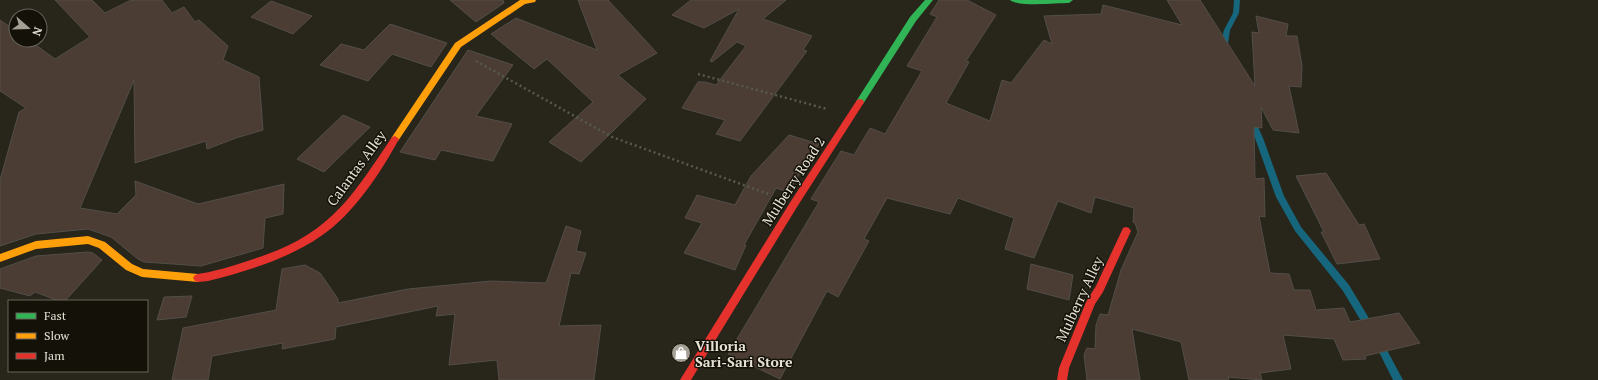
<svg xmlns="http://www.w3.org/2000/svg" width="1598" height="380" font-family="'PT Serif',serif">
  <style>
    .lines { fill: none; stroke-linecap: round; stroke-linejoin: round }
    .stream { fill: #16677d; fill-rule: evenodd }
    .building { fill: #4b3d33; stroke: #534e48 }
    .path { stroke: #565a4e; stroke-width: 2.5; stroke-dasharray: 2 3; stroke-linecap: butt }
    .fast { fill: #30b455; fill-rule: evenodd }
    .slow { fill: #ff9f0a; fill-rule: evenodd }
    .jam { fill: #e5322d; fill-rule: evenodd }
    .labels { text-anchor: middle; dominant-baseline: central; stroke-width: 3; stroke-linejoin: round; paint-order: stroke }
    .street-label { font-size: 14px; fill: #e6e2d6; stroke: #141109 }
    .poi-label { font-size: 14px; font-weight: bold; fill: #e6e2d6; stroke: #141109; text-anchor: start }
  </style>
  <rect width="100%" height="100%" fill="#28251b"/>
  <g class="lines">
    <path class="stream" d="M 1234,0 L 1240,0 L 1239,13 L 1230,30 L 1227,50 L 1223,53 L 1219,50 L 1224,30 L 1233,13 Z
      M 1250,115 L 1253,116 L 1263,138 L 1284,196 L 1301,227 L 1349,285 L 1373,325 L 1374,328 L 1373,331 L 1370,332 L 1367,331 L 1343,291 L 1295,231 L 1276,197 L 1255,138 L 1246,118 Z
      M 1378,338 L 1381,339 L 1403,380 L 1393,380 L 1374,342 L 1375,339 Z"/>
  </g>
  <path class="building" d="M 55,0 L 92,0 L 105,13 L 131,0 L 162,0 L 172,13 L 184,7 L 195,22 L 199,20 L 228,46 L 223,60 L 259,77 L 263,130 L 236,138 L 207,149 L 206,141 L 135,163 L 134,80 L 80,208 L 117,214 L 136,195 L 135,181 L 198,204 L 284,184 L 283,214 L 265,218 L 263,248 L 201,266 L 144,262 L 138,259 L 111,237 L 88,229 L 36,234 L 0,246 L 0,180 L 19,112 L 26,108 L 0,91 L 0,20 L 16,31 L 16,40 L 29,40 L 55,59 L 90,37 Z
    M 450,0 L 503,0 L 504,3 L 476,22 Z
    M 578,0 L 608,0 L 657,53 L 618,75 L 646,99 L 581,162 L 549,142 L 593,102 L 547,59 L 534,69 L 491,34 L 516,18 L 597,50 Z
    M 691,0 L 786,0 L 763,19 L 812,36 L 803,50 L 807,51 L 740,141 L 716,134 L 725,120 L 682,108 L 698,82 L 705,82 L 716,85 L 746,46 L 737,42 L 712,62 L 710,61 L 739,9 L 704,28 L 672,15 Z
    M 939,0 L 967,0 L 996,15 L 966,61 L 969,62 L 946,103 L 990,121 L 1002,80 L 1011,83 L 1044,40 L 1052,44 L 1044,16 L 1101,14 L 1103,5 L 1182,25 L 1167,0 L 1200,0 L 1255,86 L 1252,32 L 1259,33 L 1256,16 L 1288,24 L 1286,36 L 1297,36 L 1302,66 L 1301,87 L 1289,86 L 1299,133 L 1273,130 L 1261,107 L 1262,128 L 1254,127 L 1255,179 L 1264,178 L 1265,217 L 1259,216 L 1270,273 L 1289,274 L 1294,290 L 1310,290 L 1316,310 L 1344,308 L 1350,322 L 1399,313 L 1420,343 L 1365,356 L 1366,359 L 1343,360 L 1334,339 L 1283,335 L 1291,369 L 1260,373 L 1262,380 L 1228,377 L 1229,380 L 1189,380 L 1181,342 L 1132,329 L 1140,380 L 1087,380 L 1084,355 L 1087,348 L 1095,349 L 1096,325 L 1100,314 L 1108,315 L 1121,270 L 1138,232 L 1135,223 L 1133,222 L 1134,208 L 1095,197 L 1091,213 L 1058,201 L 1034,258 L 1005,249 L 1014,218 L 958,198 L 950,214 L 887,198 L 864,239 L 869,241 L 838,297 L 827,291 L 780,379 L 728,354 L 819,202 L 811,199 L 841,151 L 854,155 L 870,128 L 885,134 L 922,71 L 907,66 L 937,17 L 930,14 Z
    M 271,1 L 312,16 L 293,34 L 251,17 Z
    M 390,24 L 447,43 L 431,67 L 392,54 L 368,81 L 320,65 L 341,44 L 364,50 Z
    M 468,50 L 513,65 L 476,116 L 512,124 L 493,161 L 441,150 L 435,160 L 400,152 Z
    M 343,115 L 370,127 L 324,172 L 297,159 Z
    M 789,135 L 819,144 L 788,192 L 776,188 L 744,245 L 746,245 L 735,270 L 684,253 L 702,223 L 685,218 L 697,195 L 735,205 L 751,176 Z
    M 1326,173 L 1359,225 L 1364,224 L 1380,259 L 1337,264 L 1321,232 L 1324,232 L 1296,176 Z
    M 566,226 L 581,231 L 576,251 L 586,253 L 579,274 L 571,273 L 559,326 L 601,325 L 594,380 L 499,380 L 497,360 L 449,365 L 455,314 L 436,316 L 438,306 L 336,327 L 335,339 L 282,349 L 283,343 L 212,356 L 208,380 L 172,380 L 183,328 L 276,310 L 282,269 L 305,265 L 320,273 L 338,299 L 338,303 L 408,289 L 491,281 L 546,283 Z
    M 88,252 L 93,253 L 102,260 L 65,301 L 59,301 L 35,292 L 30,296 L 0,288 L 0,269 L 36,256 Z
    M 1031,264 L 1073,275 L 1069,300 L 1027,289 Z
    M 192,296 L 186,317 L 157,320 L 164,297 Z"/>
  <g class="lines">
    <path class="path" d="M 476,61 L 612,137 L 771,195
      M 698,74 L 827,109"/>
    <path class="fast" d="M 925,0 L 933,0 L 916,21 L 863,104 L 857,104 L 856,102 L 857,100 L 910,17 Z
      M 1010,0 L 1073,0 L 1069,3 C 1058,3 1017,7 1010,0 Z"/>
    <path class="slow" d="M 520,0 L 536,0 L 535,2 L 525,4 L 461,47 L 398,141 L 392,141 L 391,139 L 392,137 L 455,43 Z
      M 88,236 L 105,242 L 132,264 L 143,269 L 198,274 L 201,275 L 203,278 L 201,281 L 198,282 L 142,277 L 126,270 L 99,248 L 88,244 L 36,249 L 0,262 L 0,254 L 36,241 Z"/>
    <path class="jam" d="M 860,99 L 863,100 L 864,102 L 863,104 L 797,207 L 691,380 L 680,380 L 791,201 L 857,100 Z
      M 395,136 L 399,139 C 381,172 353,215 321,236 C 288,259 247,271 208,281 L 198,282 L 195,281 L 193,278 L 195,275 C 200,273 207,273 213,271 C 230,267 248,261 265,255 C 332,232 355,192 392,137 Z
      M 1126,227 L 1129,228 L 1131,231 L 1103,292 L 1095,304 L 1069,368 L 1067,380 L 1057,380 L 1059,368 L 1086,302 L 1096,286 L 1123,228 Z"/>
  </g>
  <defs>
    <g id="shop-disc" transform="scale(1)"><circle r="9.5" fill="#a4a095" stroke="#141109"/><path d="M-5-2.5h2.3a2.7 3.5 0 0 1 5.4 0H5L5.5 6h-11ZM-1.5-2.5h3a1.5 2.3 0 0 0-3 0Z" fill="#fff"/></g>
  </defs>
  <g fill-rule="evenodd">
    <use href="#shop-disc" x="681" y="353"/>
  </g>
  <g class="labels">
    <g class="street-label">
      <text transform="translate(356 168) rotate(-54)">Calantas Alley</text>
      <text transform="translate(793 181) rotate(-57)">Mulberry Road 2</text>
      <text transform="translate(1079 299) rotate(-65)">Mulberry Alley</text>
    </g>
    <g class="poi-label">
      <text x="695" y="345">Villoria<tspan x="695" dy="16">Sari-Sari Store</tspan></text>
    </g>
  </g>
  <rect x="8" y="300" width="140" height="72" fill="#141109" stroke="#68655b"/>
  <rect x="16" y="313" width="20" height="6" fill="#30b455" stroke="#68655b"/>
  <text x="44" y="320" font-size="12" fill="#e6e2d6">Fast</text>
  <rect x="16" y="333" width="20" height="6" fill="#ff9f0a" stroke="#68655b"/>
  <text x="44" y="340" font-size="12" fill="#e6e2d6">Slow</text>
  <rect x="16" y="353" width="20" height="6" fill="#e5322d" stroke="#68655b"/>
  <text x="44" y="360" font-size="12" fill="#e6e2d6">Jam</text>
  <g transform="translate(28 28) rotate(110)"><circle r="19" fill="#141109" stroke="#68655b"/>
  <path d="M0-3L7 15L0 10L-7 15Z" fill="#a4a095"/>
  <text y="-6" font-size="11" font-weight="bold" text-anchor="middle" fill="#e6e2d6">N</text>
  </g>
</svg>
